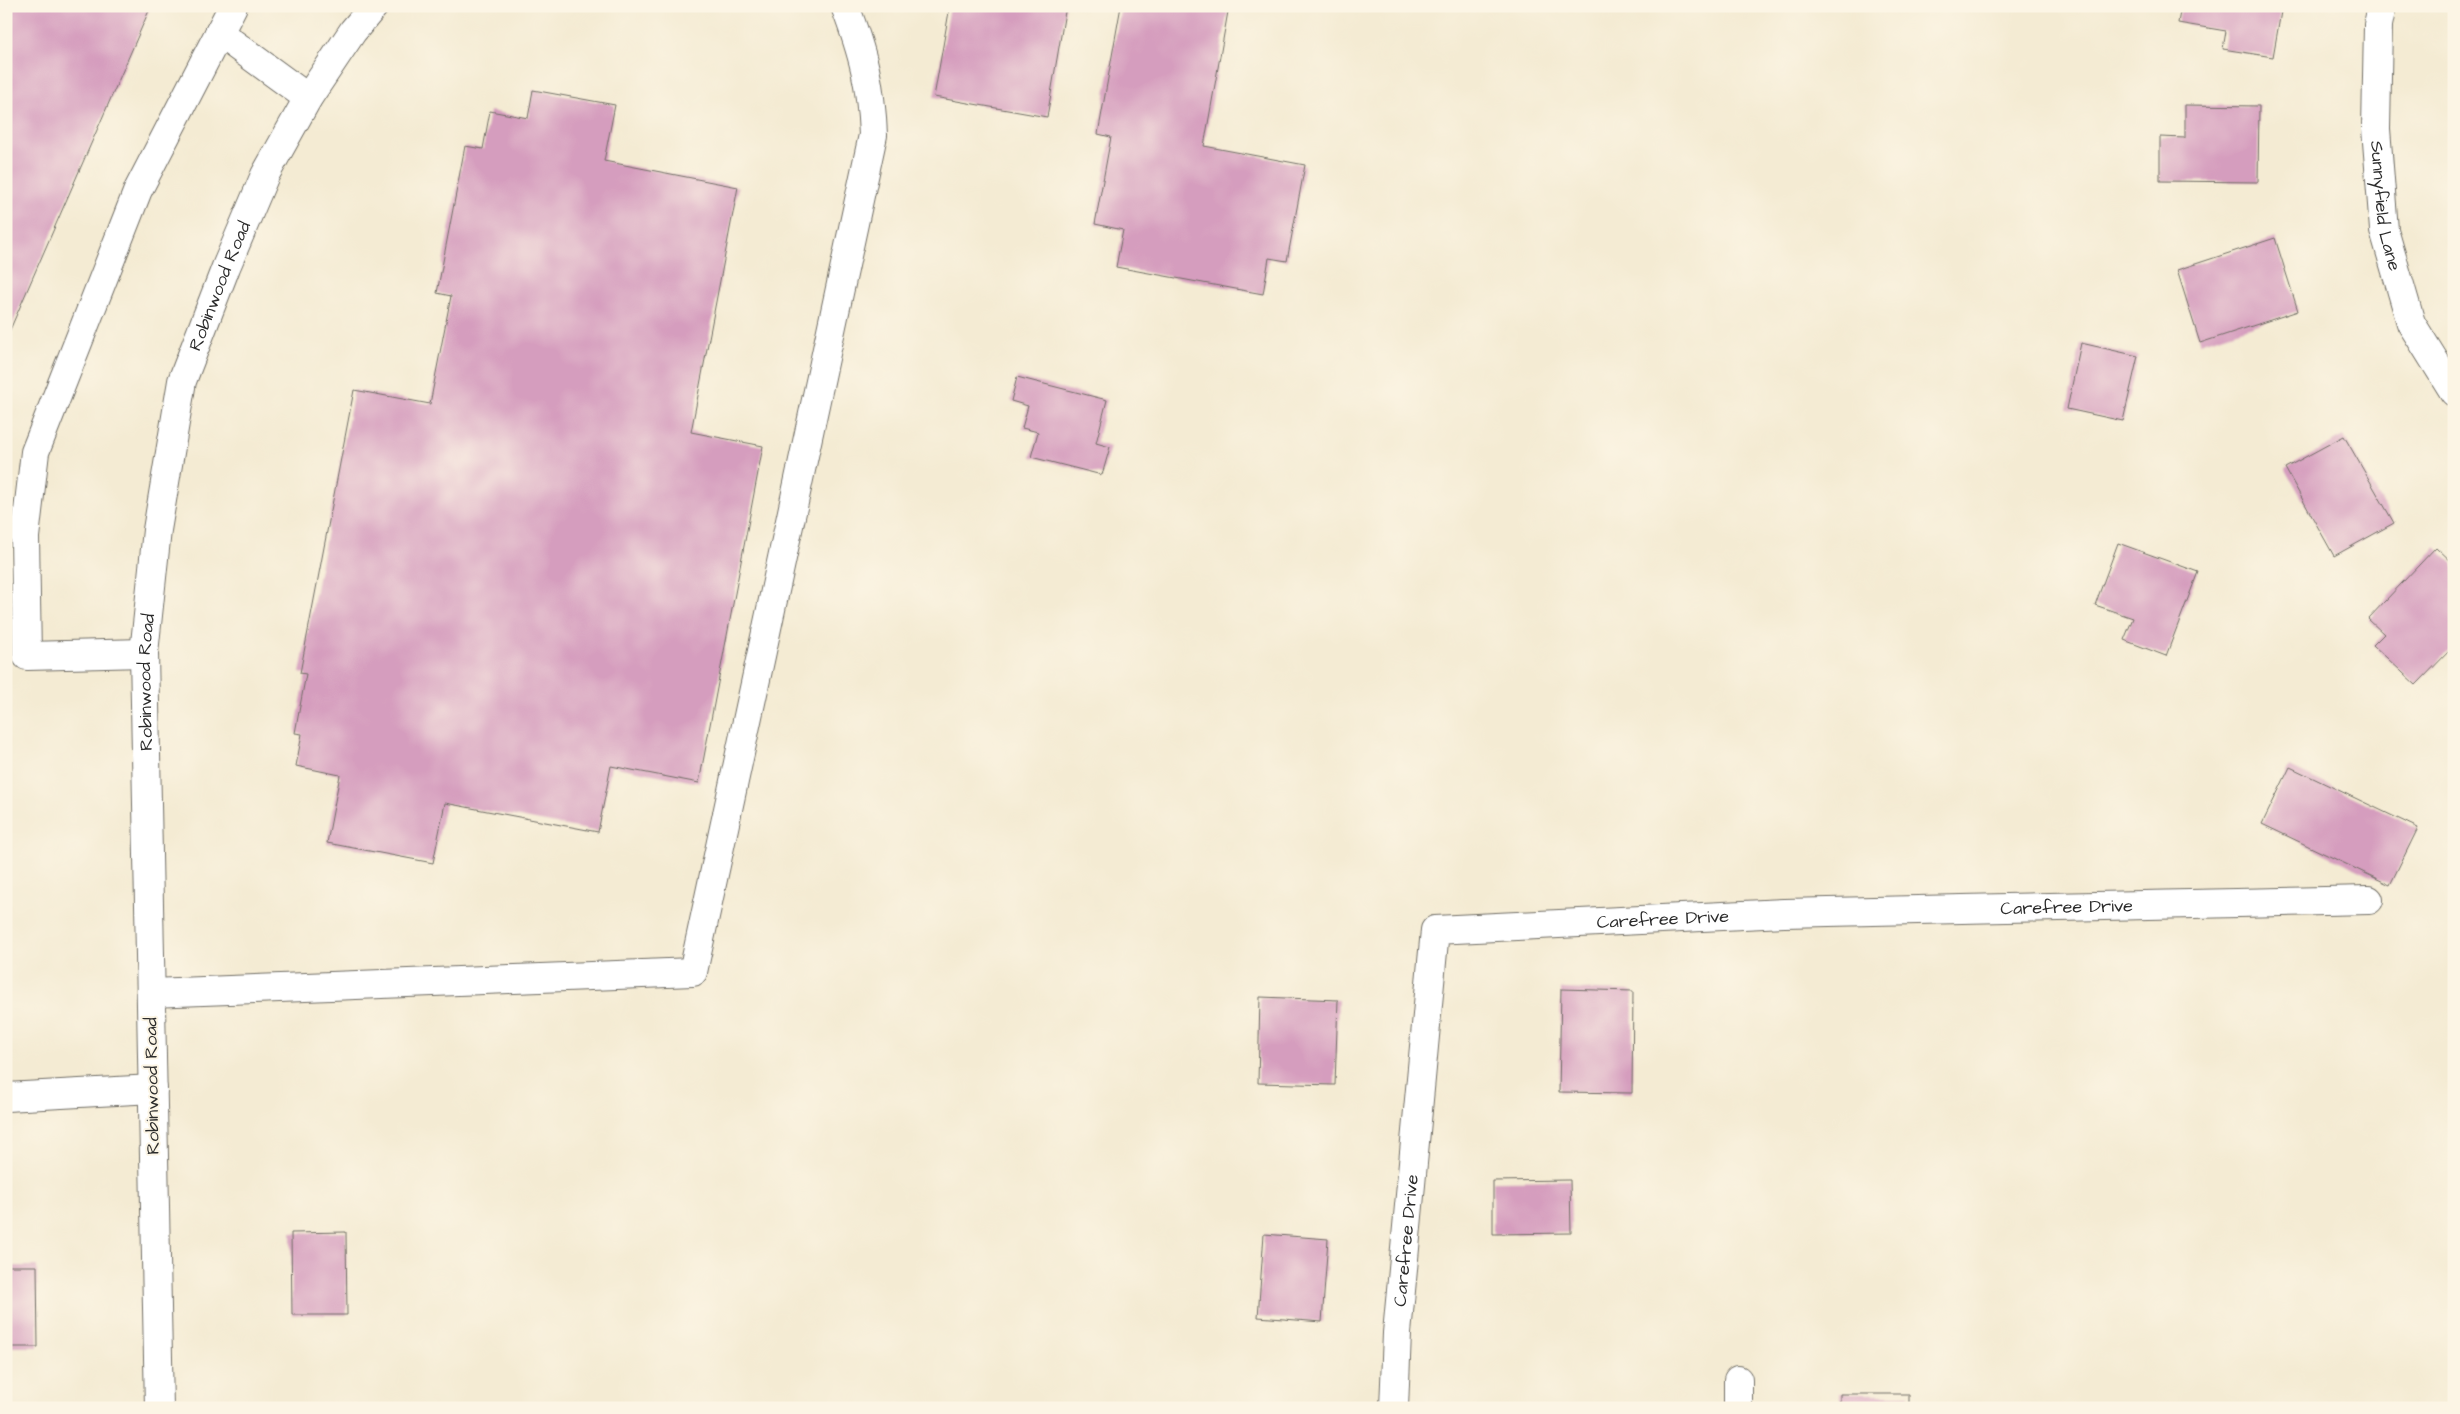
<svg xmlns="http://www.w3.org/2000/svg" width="2460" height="1414" font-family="'Architects Daughter',sans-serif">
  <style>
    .building { fill: #d59dbe }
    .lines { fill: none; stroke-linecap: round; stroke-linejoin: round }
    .minor-casing { stroke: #716e66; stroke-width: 30 }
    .minor { stroke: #fff; stroke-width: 28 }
    .labels { text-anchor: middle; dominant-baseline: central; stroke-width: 4; stroke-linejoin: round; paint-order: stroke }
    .street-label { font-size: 18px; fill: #2b2b2b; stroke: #fcf5e5 }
  </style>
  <rect width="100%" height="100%" fill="#fcf5e5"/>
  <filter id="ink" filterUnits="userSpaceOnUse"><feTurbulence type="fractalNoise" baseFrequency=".02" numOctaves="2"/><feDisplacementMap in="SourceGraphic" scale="10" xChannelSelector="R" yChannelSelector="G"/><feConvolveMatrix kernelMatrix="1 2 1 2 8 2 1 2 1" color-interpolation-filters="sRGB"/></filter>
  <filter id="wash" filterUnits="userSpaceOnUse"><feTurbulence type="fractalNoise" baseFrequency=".0096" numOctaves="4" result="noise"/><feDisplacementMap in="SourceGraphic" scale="20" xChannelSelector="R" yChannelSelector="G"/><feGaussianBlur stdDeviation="1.12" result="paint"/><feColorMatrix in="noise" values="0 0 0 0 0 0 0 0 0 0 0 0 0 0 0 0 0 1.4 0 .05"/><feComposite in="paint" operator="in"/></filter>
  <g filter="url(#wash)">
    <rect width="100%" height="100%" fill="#f4ebd3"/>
    <g id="blocks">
      <path class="building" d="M 6,6 L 151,6 L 6,339 Z
        M 950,6 L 1066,6 L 1047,117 L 934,97 Z
        M 1121,6 L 1229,6 L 1204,146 L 1305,165 L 1287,261 L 1269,258 L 1263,294 L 1116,267 L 1123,230 L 1095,224 L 1111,137 L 1098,134 Z
        M 2181,6 L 2282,6 L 2273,57 L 2223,49 L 2226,31 L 2178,23 Z
        M 533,90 L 615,105 L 604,161 L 738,187 L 691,432 L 763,446 L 699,783 L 611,766 L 598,832 L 445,803 L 433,863 L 327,843 L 340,775 L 296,766 L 302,734 L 295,733 L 306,674 L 300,673 L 354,390 L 430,404 L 451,296 L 437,293 L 465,146 L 483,149 L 490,111 L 528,118 Z
        M 2185,105 L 2259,106 L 2258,182 L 2160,181 L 2160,137 L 2185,138 Z
        M 2275,238 L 2298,311 L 2200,343 L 2177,270 Z
        M 2081,343 L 2138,356 L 2123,421 L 2067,409 Z
        M 1017,377 L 1107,400 L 1096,443 L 1110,447 L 1102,475 L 1031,457 L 1038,432 L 1022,428 L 1028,406 L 1011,401 Z
        M 2344,436 L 2394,523 L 2334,556 L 2285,468 Z
        M 2118,543 L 2198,572 L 2166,656 L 2124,640 L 2133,618 L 2095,605 Z
        M 2436,547 L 2454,564 L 2454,646 L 2416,685 L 2373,645 L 2384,634 L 2368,619 Z
        M 2290,767 L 2418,828 L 2390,885 L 2262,824 Z
        M 1561,989 L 1633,991 L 1632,1093 L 1559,1092 Z
        M 1260,997 L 1338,1000 L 1335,1085 L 1258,1083 Z
        M 1570,1180 L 1571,1233 L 1493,1234 L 1493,1181 Z
        M 346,1232 L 347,1315 L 292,1315 L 291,1233 Z
        M 1264,1234 L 1328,1239 L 1322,1322 L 1258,1317 Z
        M 6,1266 L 37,1266 L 38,1347 L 6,1347 Z
        M 1840,1394 L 1909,1394 L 1909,1408 L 1840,1408 Z"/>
    </g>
  </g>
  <g filter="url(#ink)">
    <use href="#blocks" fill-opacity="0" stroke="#716e66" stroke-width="1"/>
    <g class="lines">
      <g class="minor-casing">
        <g id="minor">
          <path id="s1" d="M 2382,6 L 2378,25 L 2376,129 L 2384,230 L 2411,323 L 2454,392"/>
          <path d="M 219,33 L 308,98"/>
          <path d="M 144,653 L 27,656 L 25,537 L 35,452 L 138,190 L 233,6"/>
          <path d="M 151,993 L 693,972 L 873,135 C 871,84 863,54 845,6"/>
          <path d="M 6,1097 L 153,1089"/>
          <path d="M 1738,1380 L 1738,1408"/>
          <path id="s2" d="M 159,1408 L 144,653 L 157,530 L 182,381 L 226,267 L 265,175 L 308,98 L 353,31 L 374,6"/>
          <path id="s3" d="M 1394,1408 L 1397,1333 L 1435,930 L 1784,913 L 2369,900"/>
        </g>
      </g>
      <use href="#minor" class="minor"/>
    </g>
  </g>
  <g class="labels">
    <g class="street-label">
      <text stroke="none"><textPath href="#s1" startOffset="201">Sunnyfield Lane</textPath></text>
      <text stroke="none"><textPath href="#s2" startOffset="1132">Robinwood Road</textPath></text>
      <text stroke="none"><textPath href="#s2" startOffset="726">Robinwood Road</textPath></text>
      <text stroke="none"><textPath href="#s3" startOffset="1112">Carefree Drive</textPath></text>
      <text stroke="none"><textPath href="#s3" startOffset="708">Carefree Drive</textPath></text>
      <text transform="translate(152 1086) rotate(-91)">Robinwood Road</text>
      <text stroke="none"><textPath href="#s3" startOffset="168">Carefree Drive</textPath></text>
    </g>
  </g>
  <rect width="2460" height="1414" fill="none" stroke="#fcf5e5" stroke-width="25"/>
</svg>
